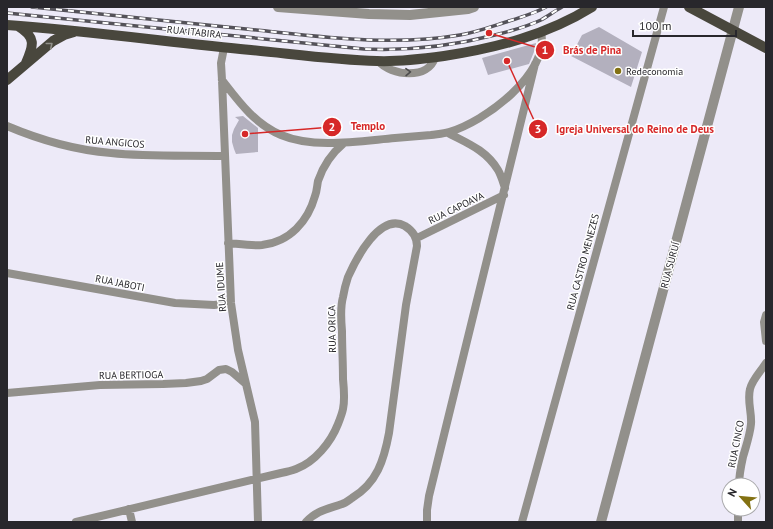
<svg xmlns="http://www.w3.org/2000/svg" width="773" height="529" font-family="'PT Sans',sans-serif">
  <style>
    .building { fill: #b3b0be }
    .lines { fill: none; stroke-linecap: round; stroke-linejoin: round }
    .minor { stroke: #92908b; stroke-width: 8 }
    .tertiary { stroke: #92908b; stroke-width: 10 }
    .primary { stroke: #49473d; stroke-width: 10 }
    .rail-casing { stroke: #545259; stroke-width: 3.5 }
    .rail { stroke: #fff; stroke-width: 2; stroke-dasharray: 6; stroke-linecap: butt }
    .oneway { stroke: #92918b }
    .oneway2 { stroke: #4d4c4d }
    .poi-dot { fill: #837112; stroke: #fff; stroke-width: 1.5 }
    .labels { text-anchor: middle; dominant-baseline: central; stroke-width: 3; stroke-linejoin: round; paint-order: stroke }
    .street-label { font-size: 10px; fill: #28272c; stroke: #fff }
    .poi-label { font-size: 10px; fill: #28272c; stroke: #fff; text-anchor: start }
    .leader { fill: none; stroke: #d62828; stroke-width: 1.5 }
    .callout-dot { fill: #d62828; stroke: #fff; stroke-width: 1.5 }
    .mark-label { font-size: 12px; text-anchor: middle; font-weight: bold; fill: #fff }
    .callout-label { font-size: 11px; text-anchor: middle; font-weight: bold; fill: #d62828; stroke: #fff; stroke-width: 3; stroke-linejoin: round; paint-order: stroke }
  </style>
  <rect width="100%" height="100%" fill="#edeaf8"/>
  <path class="building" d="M 599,27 L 642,52 L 631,87 L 571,56 L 582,35 Z
    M 536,43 L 536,47 L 529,64 L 488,75 L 482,58 Z
    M 243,116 L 258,128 L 258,152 L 236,154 L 234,149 L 232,142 L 232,135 L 234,129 L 239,120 L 235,117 Z"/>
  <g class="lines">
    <path class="minor" d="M 224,48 L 221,63 L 222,80 L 231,303 L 238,350 L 255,422 L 258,522
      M 378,61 C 391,76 429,80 435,57
      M 222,80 C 239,102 255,124 281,135 C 314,149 360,141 395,138 C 407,137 419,136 431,135 C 437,134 443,134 449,132 C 484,122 550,74 541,32
      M 7,126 C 40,140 75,150 111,153 C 149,157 187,155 225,156
      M 448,133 C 467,143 486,150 498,170 C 501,175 503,182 505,188
      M 417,238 L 504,195
      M 228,243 C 239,244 250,246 262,245 C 290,242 308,221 315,196 C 317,191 317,186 318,181 C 323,166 332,153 344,143
      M 7,273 L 175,303 L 214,305 L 231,303
      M 766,315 L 764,322 L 766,341
      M 7,393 L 100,385 L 163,384 L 186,383 L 201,381 L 207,379 L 219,370 L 226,369 L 232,372 L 246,384
      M 739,485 C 739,476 741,466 743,457 C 746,446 750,435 751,424 C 752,413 747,401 750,389 C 752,380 761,371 766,363
      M 129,509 L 132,522
      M 76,522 L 281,473 C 286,472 291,471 296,469 C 315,462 331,442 338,424 C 340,419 342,414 343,409 C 345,400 344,389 343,379 C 343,363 342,347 342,331 C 341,320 340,308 343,297 C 344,291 346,283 348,277 C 356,259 380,212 405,226 C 413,231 417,237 417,246 L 406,305 L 389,433 C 384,460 377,483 352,498 C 349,500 346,503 342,504 C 328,509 317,510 306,522
      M 427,522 L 427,510 L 429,496 L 535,64
      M 522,522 L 664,7
      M 738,522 L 738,509"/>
    <path class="tertiary" d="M 278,7 L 369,14 L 410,15 L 468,9 L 474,7
      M 601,522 L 739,7"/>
    <path class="primary" d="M 689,7 L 766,48
      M 7,25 C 88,31 169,42 251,50 C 293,54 335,60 377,61 C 400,62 422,59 444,56 C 496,48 547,35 592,7
      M 18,26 C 36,37 34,45 26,63
      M 7,80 L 53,41 L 64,35 L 74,32"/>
    <g class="rail-casing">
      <path id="rail" d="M 32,7 C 104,14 175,22 246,29 C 317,36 389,47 460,35 C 477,32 493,26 509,21 C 522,17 535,13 546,7
        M 7,13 L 364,49 C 409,51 452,46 495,35 C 511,31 526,27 541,20 C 548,16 555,11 562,7"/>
    </g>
    <use href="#rail" class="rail"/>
  </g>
  <defs><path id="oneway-chevron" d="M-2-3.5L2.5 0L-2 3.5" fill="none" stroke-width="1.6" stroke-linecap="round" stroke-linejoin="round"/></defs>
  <use class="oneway" href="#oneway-chevron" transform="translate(50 45) rotate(-39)"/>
  <use class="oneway2" href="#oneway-chevron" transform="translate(408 72) rotate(-1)"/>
  <circle class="poi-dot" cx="618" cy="71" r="4"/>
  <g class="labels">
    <g class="street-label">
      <text transform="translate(194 32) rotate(6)">RUA ITABIRA</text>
      <text transform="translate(115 142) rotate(5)">RUA ANGICOS</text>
      <text transform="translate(456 208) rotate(-26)">RUA CAPOAVA</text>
      <text transform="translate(583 262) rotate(-75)">RUA CASTRO MENEZES</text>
      <text transform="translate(670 265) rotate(-75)">RUA SURUÍ</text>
      <text transform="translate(120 283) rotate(11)">RUA JABOTI</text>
      <text transform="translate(221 287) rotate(-94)">RUA IDUME</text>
      <text transform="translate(332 329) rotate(-91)">RUA ORICA</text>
      <text transform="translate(131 375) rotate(-1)">RUA BERTIOGA</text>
      <text transform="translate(736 444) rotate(-79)">RUA CINCO</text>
    </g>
    <g class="poi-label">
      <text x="626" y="71">Redeconomia</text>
    </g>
  </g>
  <path class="leader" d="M489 33L545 50M245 134L332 127M507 61L538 129"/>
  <g class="callout-dot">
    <circle cx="489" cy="33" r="4"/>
    <circle cx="245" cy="134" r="4"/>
    <circle cx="507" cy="61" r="4"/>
    <circle cx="545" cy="50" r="10"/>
    <circle cx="332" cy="127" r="10"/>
    <circle cx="538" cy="129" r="10"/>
  </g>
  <g class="mark-label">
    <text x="545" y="54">1</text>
    <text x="332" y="131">2</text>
    <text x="538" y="133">3</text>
  </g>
  <g class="callout-label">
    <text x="592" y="54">Brás de Pina</text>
    <text x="368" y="130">Templo</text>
    <text x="635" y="133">Igreja Universal do Reino de Deus</text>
  </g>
  <rect width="773" height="529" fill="none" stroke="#28272c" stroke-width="16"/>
  <g transform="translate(741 497) rotate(297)"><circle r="19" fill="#ffffff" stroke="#a9a9ab"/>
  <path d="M0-3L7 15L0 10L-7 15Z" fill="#837112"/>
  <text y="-6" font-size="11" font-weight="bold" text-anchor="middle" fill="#28272c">N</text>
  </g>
  <path d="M633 30v6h103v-6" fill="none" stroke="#28272c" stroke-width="2"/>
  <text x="639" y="30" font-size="12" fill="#28272c" stroke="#ffffff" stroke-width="3" paint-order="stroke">100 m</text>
</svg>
